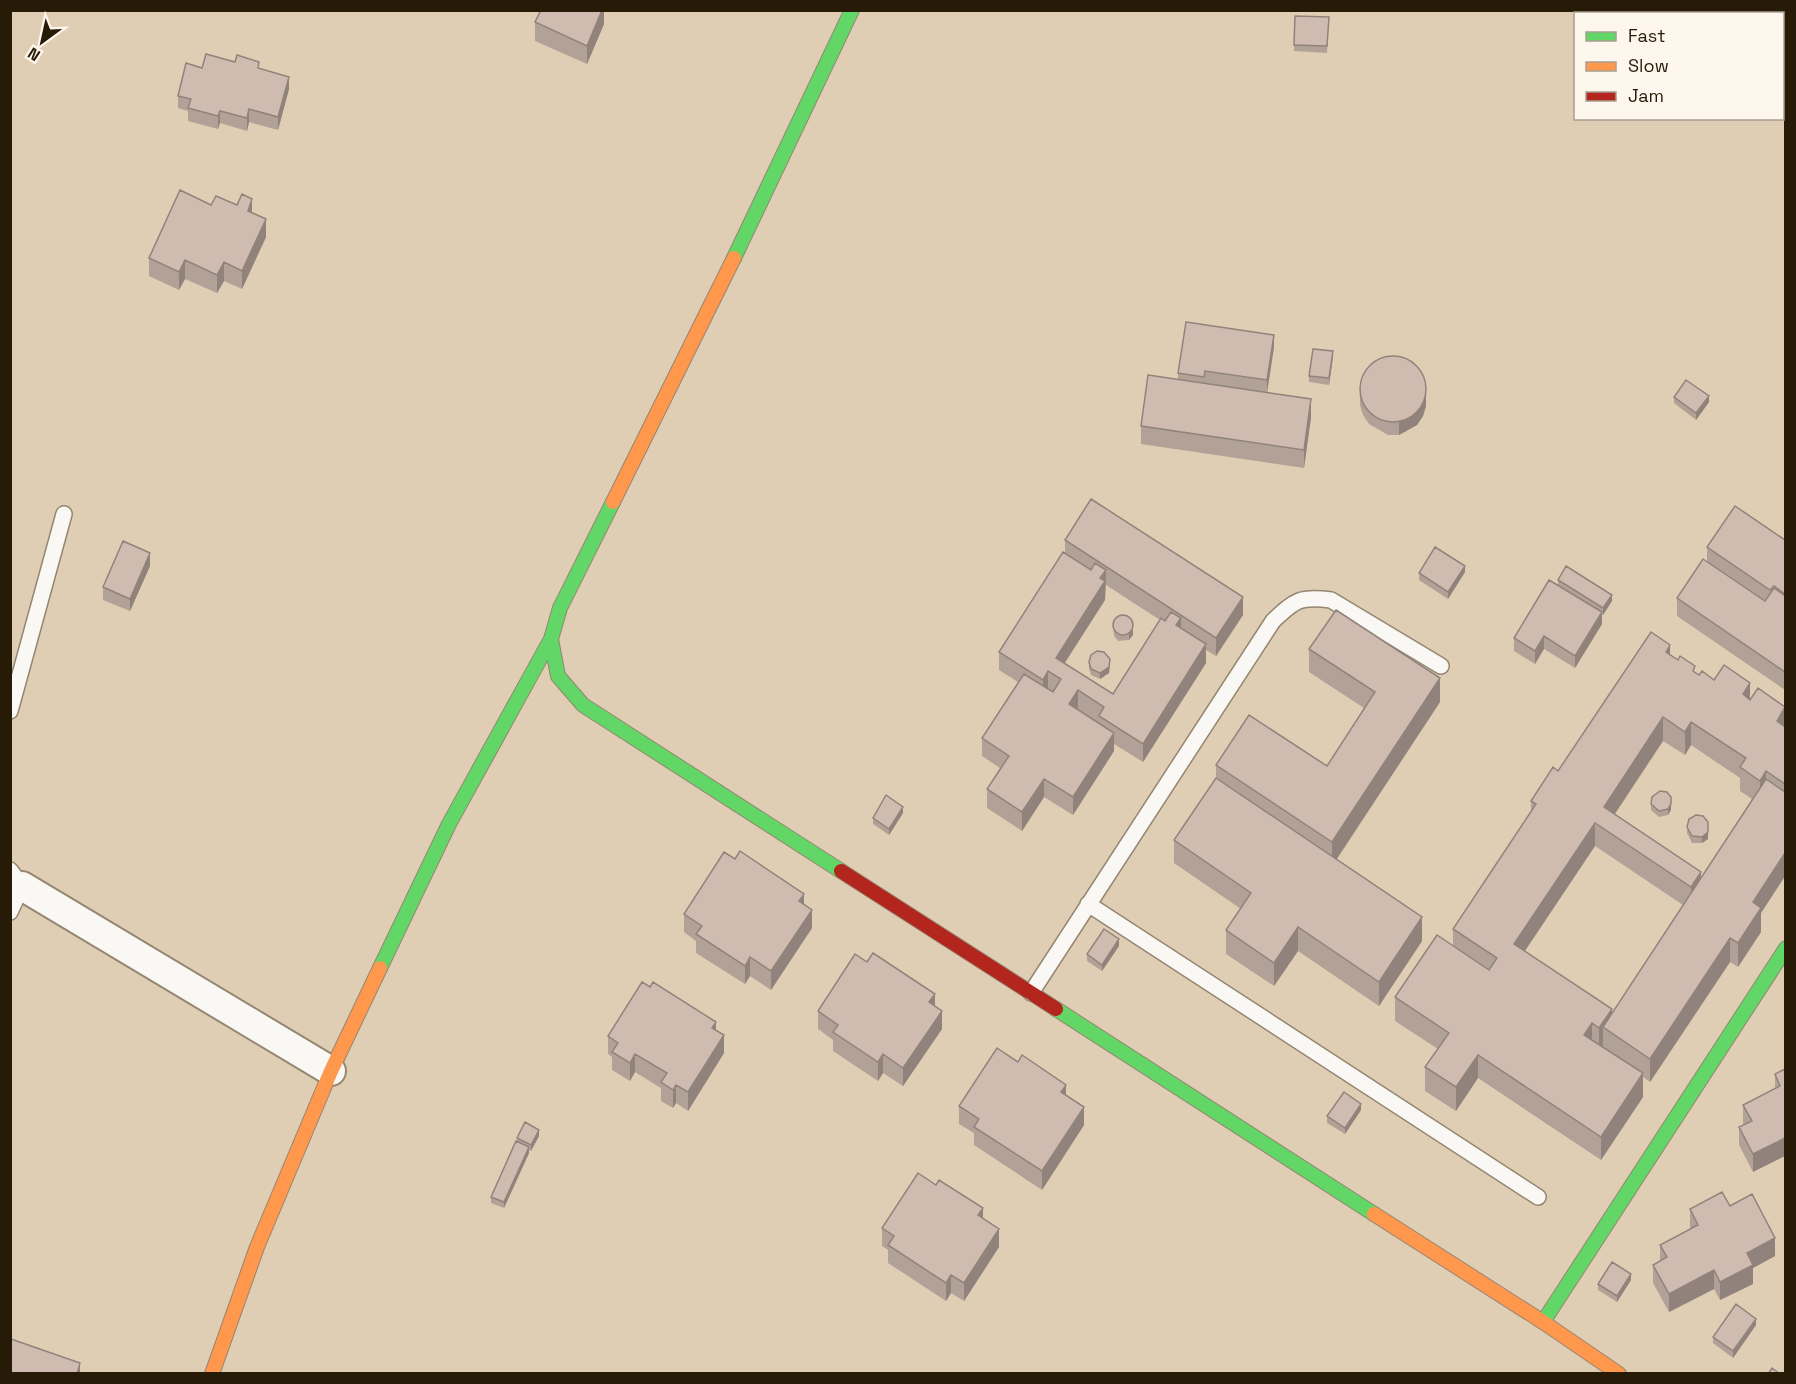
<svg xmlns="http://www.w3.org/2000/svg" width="1796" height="1384" font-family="'Space Grotesk',sans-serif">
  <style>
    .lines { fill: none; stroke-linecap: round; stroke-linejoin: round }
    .lane-casing { stroke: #948671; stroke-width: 18 }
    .street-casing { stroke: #948671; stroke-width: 32 }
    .fast-casing { stroke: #948671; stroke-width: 16 }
    .slow-casing { stroke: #948671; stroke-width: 16 }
    .jam-casing { stroke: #948671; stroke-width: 16 }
    .lane { stroke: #faf8f4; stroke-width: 15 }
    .street { stroke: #faf8f4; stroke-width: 28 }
    .fast { stroke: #63d668; stroke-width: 14 }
    .slow { stroke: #ff974d; stroke-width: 14 }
    .jam { stroke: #b3261e; stroke-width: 14 }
    .wall { fill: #b2a197; fill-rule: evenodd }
    .shaded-wall { fill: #91837b }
    .building { fill: #cfbbb0; stroke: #91837b; stroke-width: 1.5 }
  </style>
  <rect width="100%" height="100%" fill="#e0ceb4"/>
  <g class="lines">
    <g class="lane-casing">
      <path id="lane" d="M 10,711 L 64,514
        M 10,870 L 22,886 L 10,912
        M 1088,904 L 1538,1197
        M 1031,993 L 1273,621 C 1295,600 1300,596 1331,600 L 1441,666"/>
    </g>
    <g class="street-casing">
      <path id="street" d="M 22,886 L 331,1071"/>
    </g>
    <g class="fast-casing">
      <path id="fast" d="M 734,258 L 852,10
        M 613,502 L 560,608 L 551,639 L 558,676 L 583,705 L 841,871
        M 380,968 L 449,824 L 551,639
        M 1056,1009 L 1374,1214
        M 1543,1322 L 1786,948"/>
    </g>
    <g class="slow-casing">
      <path id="slow" d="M 613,502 L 734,258
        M 1374,1214 L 1543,1322 L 1619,1374
        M 212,1374 L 257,1247 L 331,1071 L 380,968"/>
    </g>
    <g class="jam-casing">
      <path id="jam" d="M 841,871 L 1056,1009"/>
    </g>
    <use href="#lane" class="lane"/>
    <use href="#street" class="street"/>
    <use href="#fast" class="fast"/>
    <use href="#slow" class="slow"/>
    <use href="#jam" class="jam"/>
  </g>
  <path class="wall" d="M 604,10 L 604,24 L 587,64 L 535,41 L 535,22 Z
    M 1329,17 L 1327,53 L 1294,51 L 1294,45 Z
    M 202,68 L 259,69 L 289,89 L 278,130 L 249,122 L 247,131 L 220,123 L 218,129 L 188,121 L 188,111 L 178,108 L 178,96 Z
    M 211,205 L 252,213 L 266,237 L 242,289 L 224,281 L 217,293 L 185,279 L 179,290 L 149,276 L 149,258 Z
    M 1274,347 L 1267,392 L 1311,417 L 1304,468 L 1141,444 L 1141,426 L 1178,379 L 1178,373 Z
    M 1333,357 L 1329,385 L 1309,382 L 1309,376 Z
    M 1360,392 L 1426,406 L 1423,416 L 1417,425 L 1399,435 L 1388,435 L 1369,424 L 1363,415 L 1360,405 Z
    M 1674,397 L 1709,402 L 1696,420 L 1674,403 Z
    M 1065,540 L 1243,615 L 1216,656 L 1206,650 L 1206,663 L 1143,762 L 1114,744 L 1114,751 L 1073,815 L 1044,797 L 1022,831 L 987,808 L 987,789 L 1000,768 L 982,756 L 982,738 L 1018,682 L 999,670 L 999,652 L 1065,553 ZM 1106,585 L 1160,620 L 1113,694 L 1065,663 L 1105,600 Z
    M 1785,540 L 1785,690 L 1677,616 L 1677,598 L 1707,562 L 1707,547 Z
    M 150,566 L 130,611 L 103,600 L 103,587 Z
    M 1465,572 L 1448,599 L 1419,580 L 1419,573 Z
    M 1558,580 L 1612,601 L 1603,615 L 1602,614 L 1602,624 L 1575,668 L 1544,649 L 1535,664 L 1514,651 L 1514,638 L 1558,586 Z
    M 1113,623 L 1133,635 L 1129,640 L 1118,641 L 1114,636 Z
    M 1309,649 L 1440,702 L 1337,859 L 1422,941 L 1379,1006 L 1298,951 L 1274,986 L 1226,954 L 1226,930 L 1241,909 L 1174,863 L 1174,840 L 1216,778 L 1216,765 L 1327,766 L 1364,708 L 1309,672 Z
    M 1670,655 L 1699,675 L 1714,680 L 1750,699 L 1785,707 L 1785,876 L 1761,913 L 1761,932 L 1738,967 L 1730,962 L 1650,1082 L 1643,1077 L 1643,1097 L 1601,1160 L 1478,1078 L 1456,1111 L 1425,1091 L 1425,1067 L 1438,1049 L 1395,1021 L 1395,997 L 1453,946 L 1453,929 L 1531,813 L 1531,801 ZM 1663,741 L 1685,755 L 1691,745 L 1740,778 L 1740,791 L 1752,799 L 1701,878 L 1614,814 ZM 1595,846 L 1683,905 L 1612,1014 L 1525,951 Z
    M 1089,662 L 1110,666 L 1109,673 L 1100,679 L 1091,675 L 1089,668 Z
    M 1651,804 L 1671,810 L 1668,815 L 1659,817 L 1651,810 Z
    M 903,813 L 889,835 L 873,824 L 873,818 Z
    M 1687,827 L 1708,839 L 1702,843 L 1692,843 L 1687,833 Z
    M 804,905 L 812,928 L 771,990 L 750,976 L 745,984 L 696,953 L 696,941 L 684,932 L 684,914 Z
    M 1119,946 L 1102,971 L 1087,961 L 1087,954 Z
    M 650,987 L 716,1030 L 724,1053 L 688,1111 L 676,1103 L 673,1108 L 661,1101 L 661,1088 L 635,1072 L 630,1081 L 612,1070 L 612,1057 L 608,1054 L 608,1036 Z
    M 935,1006 L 942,1029 L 903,1086 L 883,1073 L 878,1081 L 833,1051 L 833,1040 L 818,1029 L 818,1011 Z
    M 1785,1069 L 1753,1172 L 1739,1145 L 1739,1127 L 1744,1125 L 1743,1123 L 1743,1105 L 1775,1089 L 1775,1074 Z
    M 1066,1095 L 1084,1125 L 1042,1190 L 974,1145 L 974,1133 L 959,1124 L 959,1106 Z
    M 1361,1110 L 1345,1134 L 1327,1123 L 1327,1116 Z
    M 539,1136 L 531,1151 L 529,1150 L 529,1153 L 504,1208 L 491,1203 L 491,1197 L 517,1141 L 517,1138 Z
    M 1730,1206 L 1775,1256 L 1753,1268 L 1753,1284 L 1720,1300 L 1714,1289 L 1669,1312 L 1653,1283 L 1653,1265 L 1660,1261 L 1660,1245 L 1690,1229 L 1690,1209 Z
    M 983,1218 L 999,1247 L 964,1301 L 951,1293 L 946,1301 L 888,1263 L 888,1250 L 882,1246 L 882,1228 Z
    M 1631,1280 L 1617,1302 L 1598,1290 L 1598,1284 Z
    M 1756,1325 L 1733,1358 L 1713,1343 L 1713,1337 Z"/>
  <path class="shaded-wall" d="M 598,10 L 604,10 L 604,24 L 587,64 L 587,46 Z
    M 289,77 L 289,89 L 278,130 L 278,117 Z
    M 249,109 L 249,122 L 247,131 L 247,118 Z
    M 220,111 L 220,123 L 218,129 L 218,116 Z
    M 252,199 L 252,217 L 248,211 Z
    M 266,219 L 266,237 L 242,289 L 242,271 Z
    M 185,260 L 185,279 L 179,290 L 179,272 Z
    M 224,262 L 224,281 L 217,293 L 217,275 Z
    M 1274,335 L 1274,347 L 1267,393 L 1267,380 Z
    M 1333,351 L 1333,357 L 1329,385 L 1329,378 Z
    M 1426,393 L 1426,406 L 1423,416 L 1417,425 L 1399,435 L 1399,422 Z
    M 1709,396 L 1709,402 L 1696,420 L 1696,413 Z
    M 1311,399 L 1311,417 L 1304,468 L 1304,450 Z
    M 150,553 L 150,566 L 130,611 L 130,599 Z
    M 1465,566 L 1465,572 L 1448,599 L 1448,592 Z
    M 1106,570 L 1105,600 L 1056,676 L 1056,658 Z
    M 1612,595 L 1612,601 L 1603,615 L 1603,608 Z
    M 1243,597 L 1243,615 L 1216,656 L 1216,638 Z
    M 1602,612 L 1602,624 L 1575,668 L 1575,656 Z
    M 1181,618 L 1181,637 L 1176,625 Z
    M 1133,629 L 1133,635 L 1129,640 L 1129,634 Z
    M 1544,636 L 1544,649 L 1535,664 L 1535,651 Z
    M 1206,644 L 1206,663 L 1143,762 L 1143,744 Z
    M 1670,645 L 1670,668 L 1666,652 Z
    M 1110,659 L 1109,673 L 1100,679 L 1100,673 Z
    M 1048,671 L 1048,689 L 1043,698 L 1043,680 Z
    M 1440,678 L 1440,702 L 1332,866 L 1332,842 Z
    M 1750,683 L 1750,707 L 1743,694 Z
    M 1078,690 L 1078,709 L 1069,704 Z
    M 1785,707 L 1785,731 L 1777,721 Z
    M 1663,717 L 1663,741 L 1605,829 L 1604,807 Z
    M 1691,722 L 1691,745 L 1685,755 L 1685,732 Z
    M 1114,733 L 1114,751 L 1073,815 L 1073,797 Z
    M 1766,771 L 1766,795 L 1760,805 L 1760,781 Z
    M 1044,779 L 1044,797 L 1022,831 L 1022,812 Z
    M 1671,804 L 1671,810 L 1668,815 L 1668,809 Z
    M 903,807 L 903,813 L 889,835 L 889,829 Z
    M 1708,822 L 1708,839 L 1702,843 L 1702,837 Z
    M 1595,823 L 1595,846 L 1514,967 L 1514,944 Z
    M 1785,853 L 1785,876 L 1761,913 L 1761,932 L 1738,967 L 1738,943 L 1753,902 Z
    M 1701,872 L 1701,896 L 1691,911 L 1691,887 Z
    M 804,894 L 804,912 L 799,901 Z
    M 812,910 L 812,928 L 771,990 L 771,971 Z
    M 1422,917 L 1422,941 L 1379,1006 L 1379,982 Z
    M 1298,927 L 1298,951 L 1274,986 L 1274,963 Z
    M 1730,938 L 1730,962 L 1650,1082 L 1650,1059 Z
    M 1119,939 L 1119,946 L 1102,971 L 1102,965 Z
    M 750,957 L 750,976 L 745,984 L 745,966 Z
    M 935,994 L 935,1012 L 929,1002 Z
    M 1612,1009 L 1612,1032 L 1603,1027 L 1603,1045 L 1599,1051 L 1599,1028 Z
    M 942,1011 L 942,1029 L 903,1086 L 903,1068 Z
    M 716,1022 L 716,1040 L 712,1028 Z
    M 1592,1023 L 1592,1046 L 1584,1035 Z
    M 724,1035 L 724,1053 L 688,1111 L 688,1092 Z
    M 635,1054 L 635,1072 L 630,1081 L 630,1063 Z
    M 883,1054 L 883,1073 L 878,1081 L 878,1062 Z
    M 1478,1055 L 1478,1078 L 1456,1111 L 1456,1087 Z
    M 1643,1073 L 1643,1097 L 1601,1160 L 1601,1137 Z
    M 676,1085 L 676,1103 L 673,1108 L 673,1090 Z
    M 1066,1085 L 1066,1103 L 1061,1092 Z
    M 1361,1104 L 1361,1110 L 1345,1134 L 1345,1128 Z
    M 1084,1107 L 1084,1125 L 1042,1190 L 1042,1171 Z
    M 539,1130 L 539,1136 L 531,1151 L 531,1145 Z
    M 1785,1138 L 1785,1156 L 1753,1172 L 1753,1154 Z
    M 529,1147 L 529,1153 L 504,1208 L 504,1202 Z
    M 983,1208 L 983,1227 L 978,1215 Z
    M 999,1229 L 999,1247 L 964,1301 L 964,1283 Z
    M 1775,1238 L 1775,1256 L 1753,1268 L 1753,1284 L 1720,1300 L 1720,1282 L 1747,1253 Z
    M 1714,1270 L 1714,1289 L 1669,1312 L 1669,1294 Z
    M 1631,1274 L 1631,1280 L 1617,1302 L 1617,1296 Z
    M 951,1275 L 951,1293 L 946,1301 L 946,1283 Z
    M 1756,1319 L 1756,1325 L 1733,1358 L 1733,1351 Z
    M 80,1363 L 80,1374 L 77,1374 Z"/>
  <path class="building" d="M 541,10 L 602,10 L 587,46 L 535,22 Z
    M 1295,16 L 1329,17 L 1327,46 L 1294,45 Z
    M 206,54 L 235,62 L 237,55 L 259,62 L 258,68 L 289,77 L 278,117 L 249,109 L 247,118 L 220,111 L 218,116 L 188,108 L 191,99 L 178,96 L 186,63 L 202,68 Z
    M 180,190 L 211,205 L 216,196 L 237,205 L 242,194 L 252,199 L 248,211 L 266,219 L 242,271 L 224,262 L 217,275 L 185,260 L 179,272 L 149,258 Z
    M 1186,322 L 1274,335 L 1267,380 L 1205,371 L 1204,377 L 1178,373 Z
    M 1313,349 L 1333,351 L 1329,378 L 1309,376 Z
    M1360 389a33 33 0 1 1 66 0a33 33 0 1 1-66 0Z
    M 1148,375 L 1311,399 L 1304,450 L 1141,426 Z
    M 1686,380 L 1709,396 L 1696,413 L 1674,397 Z
    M 1091,499 L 1243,597 L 1216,638 L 1065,540 Z
    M 1735,506 L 1785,540 L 1785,594 L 1774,586 L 1770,590 L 1707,547 Z
    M 123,541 L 150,553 L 130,599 L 103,587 Z
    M 1435,547 L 1465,566 L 1448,592 L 1419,573 Z
    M 1063,552 L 1091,570 L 1095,563 L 1106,570 L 1100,578 L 1105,581 L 1056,658 L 1113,694 L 1161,618 L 1165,621 L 1171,612 L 1181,618 L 1176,625 L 1206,644 L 1143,744 L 1099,716 L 1104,707 L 1078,690 L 1069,704 L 1114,733 L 1073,797 L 1044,779 L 1022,812 L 987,789 L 1009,756 L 982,738 L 1024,674 L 1053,692 L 1061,679 L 1048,671 L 1043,680 L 999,652 Z
    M 1703,559 L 1765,601 L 1774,588 L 1785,596 L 1785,672 L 1677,598 Z
    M 1566,566 L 1612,595 L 1603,608 L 1558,580 Z
    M 1549,580 L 1602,612 L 1575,656 L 1544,636 L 1535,651 L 1514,638 Z
    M 1336,610 L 1440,678 L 1332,842 L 1216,765 L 1249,715 L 1327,766 L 1375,692 L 1309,649 Z
    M1113 625a10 10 0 1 1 20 0a10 10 0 1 1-20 0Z
    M 1651,632 L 1670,645 L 1666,652 L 1678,660 L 1680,656 L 1695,666 L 1693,671 L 1699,675 L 1702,671 L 1714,680 L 1724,665 L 1750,683 L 1743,694 L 1750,700 L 1758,688 L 1785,707 L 1777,721 L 1785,727 L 1785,784 L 1766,771 L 1760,781 L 1740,767 L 1746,758 L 1691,722 L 1685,732 L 1663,717 L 1604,807 L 1701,872 L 1691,887 L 1595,823 L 1514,944 L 1612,1009 L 1599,1028 L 1592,1023 L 1584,1035 L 1643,1073 L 1601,1137 L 1478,1055 L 1456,1087 L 1425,1067 L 1449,1033 L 1395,997 L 1437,935 L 1489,970 L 1497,958 L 1453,929 L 1536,804 L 1531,801 L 1553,767 L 1558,771 Z
    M 1097,651 L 1104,652 L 1110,659 L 1109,667 L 1100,673 L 1091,669 L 1089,662 L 1091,655 Z
    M 1216,778 L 1422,917 L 1379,982 L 1298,927 L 1274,963 L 1226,930 L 1251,893 L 1174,840 Z
    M 1766,779 L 1785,792 L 1785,853 L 1753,902 L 1761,908 L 1738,943 L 1730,938 L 1650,1059 L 1603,1027 Z
    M 1660,791 L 1667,792 L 1671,797 L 1671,804 L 1668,809 L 1659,811 L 1651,804 L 1652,797 Z
    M 886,795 L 903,807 L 889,829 L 873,818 Z
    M 1696,815 L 1703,816 L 1708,822 L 1708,832 L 1702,837 L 1692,836 L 1687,827 L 1689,819 Z
    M 740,851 L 804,894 L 799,901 L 812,910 L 771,971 L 750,957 L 745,966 L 696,934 L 702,926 L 684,914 L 724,852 L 735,859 Z
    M 1104,929 L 1119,939 L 1102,965 L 1087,954 Z
    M 873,953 L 935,994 L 929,1002 L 942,1011 L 903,1068 L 883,1054 L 878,1062 L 833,1032 L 838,1025 L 818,1011 L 855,954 L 867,962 Z
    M 642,982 L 650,987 L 653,982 L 716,1022 L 712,1028 L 724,1035 L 688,1092 L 676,1085 L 673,1090 L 661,1082 L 667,1073 L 635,1054 L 630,1063 L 612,1052 L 618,1043 L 608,1036 Z
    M 997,1048 L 1018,1062 L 1022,1055 L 1066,1085 L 1061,1092 L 1084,1107 L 1042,1171 L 974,1127 L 979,1119 L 959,1106 Z
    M 1785,1069 L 1785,1138 L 1753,1154 L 1739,1127 L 1752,1121 L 1743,1105 L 1780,1086 L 1775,1074 Z
    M 1344,1092 L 1361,1104 L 1345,1128 L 1327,1116 Z
    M 525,1122 L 539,1130 L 531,1145 L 517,1138 Z
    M 516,1141 L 529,1147 L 504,1202 L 491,1197 Z
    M 918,1173 L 936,1185 L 939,1180 L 983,1208 L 978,1215 L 999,1229 L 964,1283 L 951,1275 L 946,1283 L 888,1245 L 894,1236 L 882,1228 Z
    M 1722,1192 L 1730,1206 L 1752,1194 L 1775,1238 L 1747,1253 L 1753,1265 L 1720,1282 L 1714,1270 L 1669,1294 L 1653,1265 L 1667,1257 L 1660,1245 L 1698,1225 L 1690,1209 Z
    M 1612,1262 L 1631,1274 L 1617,1296 L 1598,1284 Z
    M 1736,1304 L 1756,1319 L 1733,1351 L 1713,1337 Z
    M 11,1339 L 80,1363 L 77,1374 L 10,1374 L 10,1342 Z
    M 1772,1368 L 1780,1374 L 1768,1374 Z"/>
  <rect width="1796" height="1384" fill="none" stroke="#271a07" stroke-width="24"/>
  <rect x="1574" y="12" width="210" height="108" fill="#fef7ed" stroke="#a89f91" stroke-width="1.5"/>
  <rect x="1586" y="32" width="30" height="9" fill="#63d668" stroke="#a89f91" stroke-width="1.5"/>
  <text x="1628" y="42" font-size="18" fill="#271a07">Fast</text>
  <rect x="1586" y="62" width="30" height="9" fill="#ff974d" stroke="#a89f91" stroke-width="1.5"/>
  <text x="1628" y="72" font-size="18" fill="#271a07">Slow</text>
  <rect x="1586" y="92" width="30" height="9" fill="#b3261e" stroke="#a89f91" stroke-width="1.5"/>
  <text x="1628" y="102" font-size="18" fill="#271a07">Jam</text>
  <g transform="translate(42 42) rotate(213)" stroke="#fef7ed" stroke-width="4.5" paint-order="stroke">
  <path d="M0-4.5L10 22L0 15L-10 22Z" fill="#271a07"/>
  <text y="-9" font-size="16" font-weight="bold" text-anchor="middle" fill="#271a07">N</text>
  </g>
</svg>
